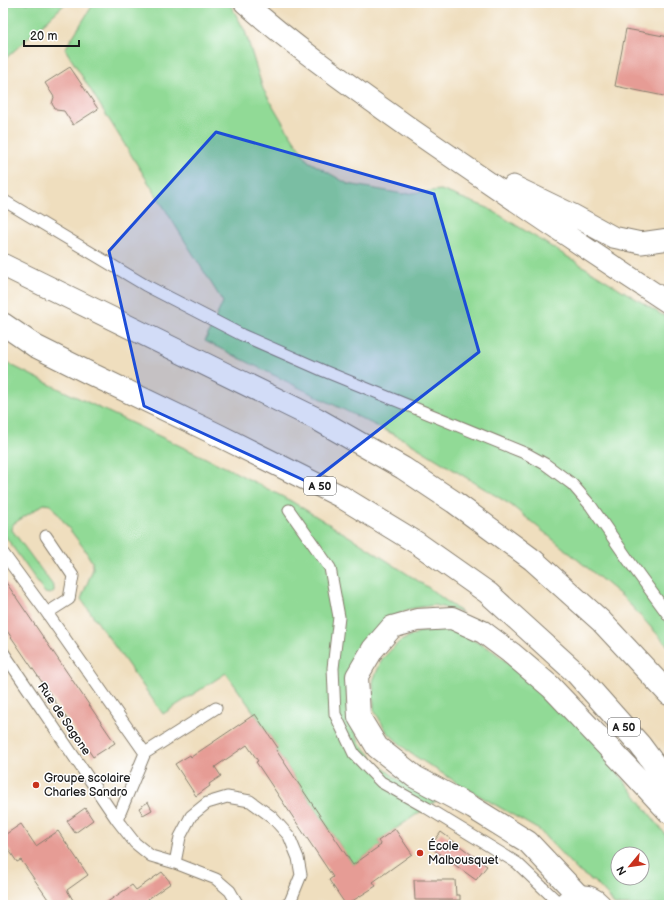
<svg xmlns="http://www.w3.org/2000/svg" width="672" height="908" font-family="'Balsamiq Sans',sans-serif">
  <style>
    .green { fill: #91da96; stroke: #567b59; fill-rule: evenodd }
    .building { fill: #e69c95 }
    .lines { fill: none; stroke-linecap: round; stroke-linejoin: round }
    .lane-casing { stroke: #867d6d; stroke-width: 13 }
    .street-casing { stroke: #867d6d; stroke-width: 23 }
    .secondary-casing { stroke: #867d6d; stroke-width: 24 }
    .highway-casing { stroke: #867d6d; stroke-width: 24 }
    .lane { stroke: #fff; stroke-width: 11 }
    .street { stroke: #fff; stroke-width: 21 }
    .secondary { stroke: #fff; stroke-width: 22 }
    .highway { stroke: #fff; stroke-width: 22 }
    .marked { fill: #1d4ed8; fill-opacity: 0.2; stroke: #1d4ed8; stroke-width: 3; stroke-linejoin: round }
    .poi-dot { fill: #c8321e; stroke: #fff; stroke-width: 1.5 }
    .labels { text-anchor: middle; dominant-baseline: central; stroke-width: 3; stroke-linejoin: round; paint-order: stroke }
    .shield { fill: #fff; stroke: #606060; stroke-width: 1 }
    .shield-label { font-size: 11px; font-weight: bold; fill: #1c1c1c }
    .street-label { font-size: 12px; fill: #1c1c1c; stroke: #fff }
    .poi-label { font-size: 12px; fill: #1c1c1c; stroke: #fff; text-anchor: start }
  </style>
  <rect width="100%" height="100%" fill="#fff"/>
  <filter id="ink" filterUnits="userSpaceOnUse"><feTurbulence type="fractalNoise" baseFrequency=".025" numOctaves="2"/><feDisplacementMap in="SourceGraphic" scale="8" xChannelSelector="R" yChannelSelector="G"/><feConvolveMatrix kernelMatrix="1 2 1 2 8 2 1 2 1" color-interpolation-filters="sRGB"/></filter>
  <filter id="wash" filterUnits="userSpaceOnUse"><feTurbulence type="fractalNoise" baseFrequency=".012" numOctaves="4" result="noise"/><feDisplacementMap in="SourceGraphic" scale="16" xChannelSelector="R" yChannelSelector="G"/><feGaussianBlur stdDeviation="0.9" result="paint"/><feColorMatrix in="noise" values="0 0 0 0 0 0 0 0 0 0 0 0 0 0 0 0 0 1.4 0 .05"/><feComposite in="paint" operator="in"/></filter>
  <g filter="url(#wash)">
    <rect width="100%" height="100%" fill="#efdebe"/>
    <path class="green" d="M 3,3 L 66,3 L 3,61 Z
      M 94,3 L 228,3 L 230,4 L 245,31 L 263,89 L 286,128 L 308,161 L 348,184 L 403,194 L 441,190 L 488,208 L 669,319 L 669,647 L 623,597 L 511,505 L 405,440 L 205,341 L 223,302 L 65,49 Z
      M 3,361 L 51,385 L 229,469 L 291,501 L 355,540 L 429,588 L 462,613 L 435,605 L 409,609 L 389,619 L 369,637 L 355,656 L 347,679 L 347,709 L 360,743 L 379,765 L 410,788 L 436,801 L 378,841 L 381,845 L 353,865 L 276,750 L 278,748 L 255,714 L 226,673 L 163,714 L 81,599 L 93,569 L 92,562 L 83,547 L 51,505 L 44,504 L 13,524 L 12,530 L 54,587 L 54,591 L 50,594 L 45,593 L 3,533 L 3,492 L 5,489 L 3,487 Z
      M 451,629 L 492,650 L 539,688 L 592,739 L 669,839 L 669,905 L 614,905 L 610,898 L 596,883 L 578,871 L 539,830 L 459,784 L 410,753 L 387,732 L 374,710 L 373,681 L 382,659 L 399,642 L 419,632 ZM 618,854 L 642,854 L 642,878 L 618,878 Z"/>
    <g id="blocks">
      <path class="building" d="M 626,29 L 669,37 L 669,97 L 615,86 Z
        M 70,67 L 98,109 L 73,125 L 64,111 L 56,110 L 52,104 L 54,97 L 45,83 Z
        M 3,578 L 115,743 L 93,757 L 3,625 Z
        M 255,714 L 278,748 L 276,750 L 353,865 L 381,845 L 378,841 L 395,829 L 412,854 L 373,882 L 376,886 L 346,905 L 329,880 L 333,877 L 256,762 L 258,761 L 247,745 L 215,767 L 221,776 L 209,784 L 210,786 L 196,796 L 175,764 L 190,755 L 191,757 Z
        M 148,802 L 152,810 L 143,815 L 139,808 Z
        M 85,808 L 93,820 L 75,833 L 67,821 Z
        M 21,824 L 36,846 L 58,831 L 88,875 L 67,890 L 73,900 L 66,905 L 52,905 L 21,860 L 17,862 L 3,841 L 3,836 Z
        M 441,832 L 487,866 L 476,880 L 430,847 Z
        M 162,872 L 171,883 L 148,899 L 153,905 L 136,905 L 134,902 L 130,905 L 103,905 L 132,885 L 136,890 Z
        M 414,880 L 455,880 L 456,895 L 460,895 L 460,900 L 415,900 Z"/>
    </g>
  </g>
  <g filter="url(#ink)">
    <use href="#blocks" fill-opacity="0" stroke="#867d6d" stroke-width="1"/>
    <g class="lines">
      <g class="lane-casing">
        <path id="lane" d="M 3,200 L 145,285 L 242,335 L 324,371 L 527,454 L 545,464 L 572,484 L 591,506 L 629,561 L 669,616
          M 289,510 L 330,568 L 339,617 L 333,668 L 335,714 L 354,754 L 381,782 L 427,808 L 517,863 L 561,905
          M 46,536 L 73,576 L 69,599 L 47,613 L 145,753 L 117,820
          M 3,553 L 47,613
          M 3,652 L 117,820 L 135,843 L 151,856 L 175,863 L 216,879 L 230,891 L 238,905
          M 145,753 L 216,708
          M 175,863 L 180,837 L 191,816 L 207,803 L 227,797 L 250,801 L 272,817 L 289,836 L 298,858 L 301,875 L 290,902 L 286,905"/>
      </g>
      <g class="street-casing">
        <path id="street" d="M 245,3 C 297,49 355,89 411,129 C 496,188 582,246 669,303
          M 513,186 L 573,215 L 613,237 L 641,243 L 669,239"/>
      </g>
      <g class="secondary-casing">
        <path id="secondary" d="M 563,905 C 574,894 589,893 600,905"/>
      </g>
      <g class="highway-casing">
        <path id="highway" d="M 3,265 L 317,419 L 403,468 L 454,502 L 533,560 L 601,621 L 669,694
          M 3,324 L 35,346 L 87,372 L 216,434 L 340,496 L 417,543 L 488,593 L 576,673 L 640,745 L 669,784
          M 579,896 L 528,842 L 473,808 L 415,777 L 377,747 L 359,717 L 357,676 L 373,649 L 392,627 L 417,620 L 452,618 L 483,632 L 511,653 L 551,687 L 630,770 L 669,812"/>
      </g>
      <use href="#lane" class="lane"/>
      <use href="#street" class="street"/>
      <use href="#secondary" class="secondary"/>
      <use href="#highway" class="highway"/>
    </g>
  </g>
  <path class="marked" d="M 216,132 L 434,194 L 479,352 L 310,483 L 144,406 L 109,251 Z"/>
  <g class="poi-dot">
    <circle cx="36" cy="785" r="4"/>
    <circle cx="420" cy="853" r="4"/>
  </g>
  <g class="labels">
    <g class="shield">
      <rect x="304" y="477" width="32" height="18" rx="3"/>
      <rect x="608" y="718" width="32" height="18" rx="3"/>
    </g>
    <g class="shield-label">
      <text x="320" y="486">A 50</text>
      <text x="624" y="727">A 50</text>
    </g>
    <g class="street-label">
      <text transform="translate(64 719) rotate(56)">Rue de Sagone</text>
    </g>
    <g class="poi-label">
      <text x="44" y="778">Groupe scolaire<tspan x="44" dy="14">Charles Sandro</tspan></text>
      <text x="428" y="846">École<tspan x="428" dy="14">Malbousquet</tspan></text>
    </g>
  </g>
  <rect width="672" height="908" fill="none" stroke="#fff" stroke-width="16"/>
  <g transform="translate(630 866) rotate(241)"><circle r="19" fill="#ffffff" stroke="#a4a4a4"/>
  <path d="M0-3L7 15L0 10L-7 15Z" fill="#c8321e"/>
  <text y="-6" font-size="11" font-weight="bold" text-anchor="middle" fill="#1c1c1c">N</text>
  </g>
  <path d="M24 40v6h55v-6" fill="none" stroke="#1c1c1c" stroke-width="2"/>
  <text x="30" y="40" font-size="12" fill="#1c1c1c" stroke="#ffffff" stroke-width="3" paint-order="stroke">20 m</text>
</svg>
